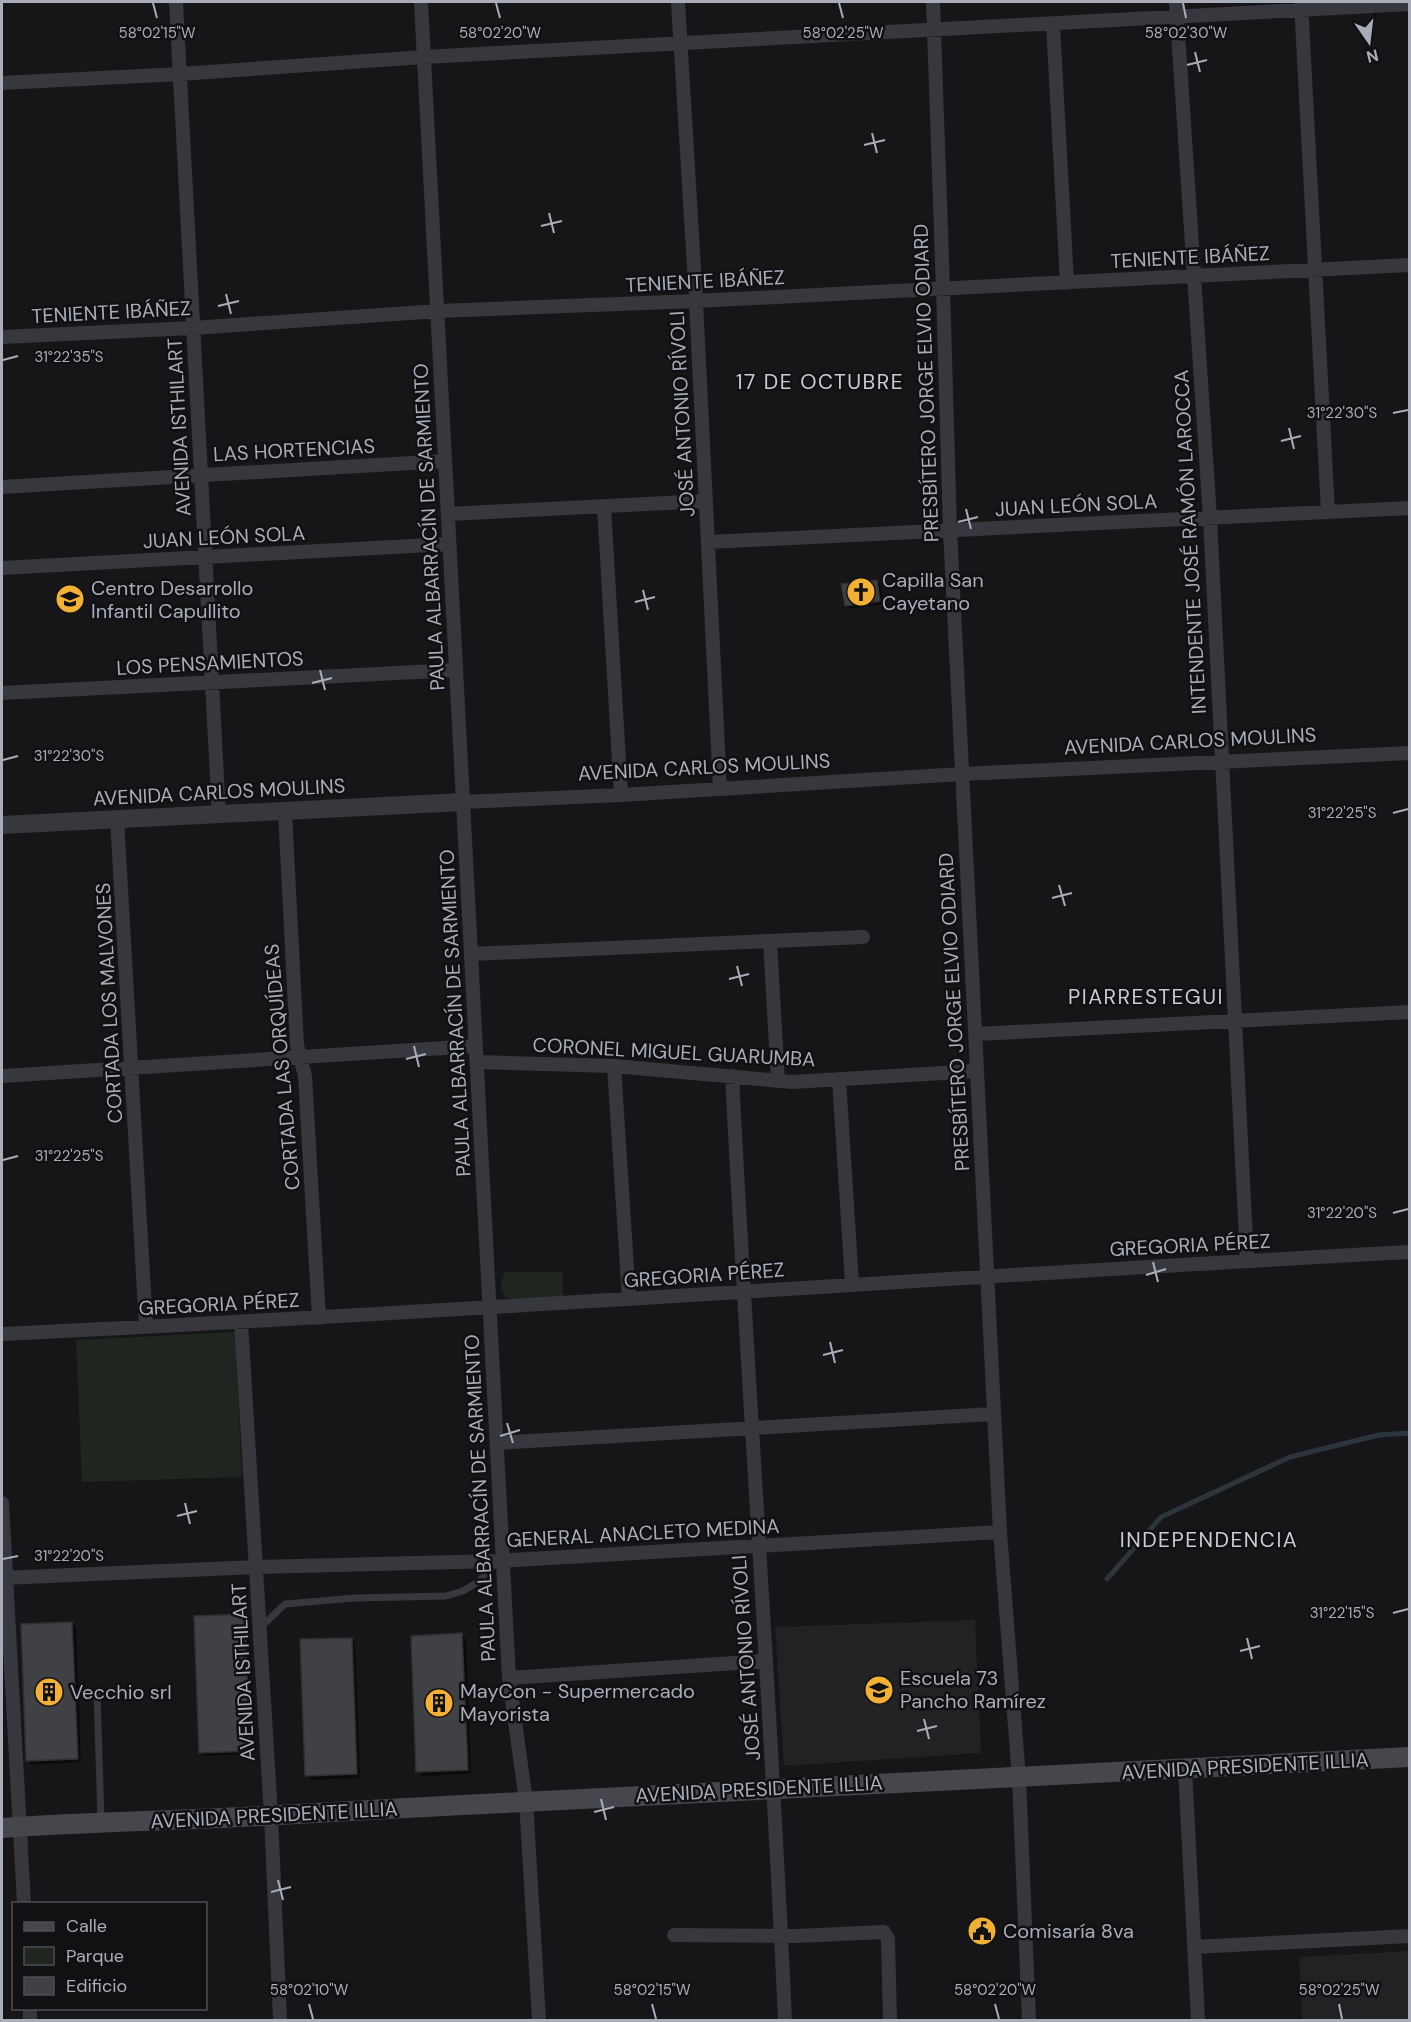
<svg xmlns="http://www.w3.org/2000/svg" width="1411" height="2022" font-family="'DM Sans',sans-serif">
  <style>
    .built { fill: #222225 }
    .green { fill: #1e261f }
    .shadow { fill: #0007 }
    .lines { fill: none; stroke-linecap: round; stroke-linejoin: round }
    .stream { stroke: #2c353c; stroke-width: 5 }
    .building { fill: #404145; stroke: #303034; stroke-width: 1.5 }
    .service { stroke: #37383d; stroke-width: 7 }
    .minor { stroke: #37383d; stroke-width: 14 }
    .tertiary { stroke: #37383d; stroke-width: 18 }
    .secondary { stroke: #45474d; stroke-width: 20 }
    .ticks { fill: none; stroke: #a8adb8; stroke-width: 2 }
    .labels { text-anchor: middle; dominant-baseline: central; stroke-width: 5; stroke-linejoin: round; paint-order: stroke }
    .street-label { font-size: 20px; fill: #a8adb8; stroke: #111113 }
    .poi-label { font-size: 20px; fill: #a8adb8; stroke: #111113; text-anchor: start }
    .neighbourhood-label { font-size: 21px; letter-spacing: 1.5px; fill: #c9ccd4; stroke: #111113 }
    .ticks-label { font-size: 15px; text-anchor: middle; fill: #a8adb8; stroke: #111113; stroke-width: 5; stroke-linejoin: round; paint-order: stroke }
  </style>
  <rect width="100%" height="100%" fill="#161618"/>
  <path class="built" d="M 975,1620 L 981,1753 L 784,1766 L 775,1627 Z
    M 1409,1951 L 1409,2020 L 1302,2020 L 1299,1957 Z"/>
  <path class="green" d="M 505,1272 L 563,1272 L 563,1298 L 506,1298 L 500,1286 Z
    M 235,1332 L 242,1477 L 82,1482 L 76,1340 Z"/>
  <path class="shadow" d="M 877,581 L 881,585 L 884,604 L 851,609 L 846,605 Z
    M 245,1615 L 249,1620 L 254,1754 L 205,1756 L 200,1752 Z
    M 72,1624 L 76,1628 L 81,1762 L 32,1765 L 28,1760 Z
    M 462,1635 L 466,1639 L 471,1774 L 422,1776 L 418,1771 Z
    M 351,1639 L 355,1643 L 360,1778 L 311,1780 L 307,1775 Z"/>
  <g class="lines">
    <path class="stream" d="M 1107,1579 L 1161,1517 L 1290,1457 L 1379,1435 L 1410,1433"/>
  </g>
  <path class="building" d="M 877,580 L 880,601 L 845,606 L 841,584 Z
    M 245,1614 L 250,1751 L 199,1753 L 194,1616 Z
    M 72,1622 L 78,1759 L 26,1761 L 21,1624 Z
    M 462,1633 L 468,1770 L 416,1772 L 411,1636 Z
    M 352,1638 L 357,1774 L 305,1776 L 300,1639 Z"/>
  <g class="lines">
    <path class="service" d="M 261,1627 L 285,1604 L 355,1598 L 446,1596 L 463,1591 L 478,1582 L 495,1563
      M 97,1692 L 101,1821"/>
    <path class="minor" d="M 176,2 L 219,815
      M 421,2 L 509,1678 L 526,1801 L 539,2020
      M 678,2 L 696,301 L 720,789
      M 933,2 L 943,288 L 950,530 L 1000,1532 L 1019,1778 L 1029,2020
      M 1176,2 L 1210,518 L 1247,1261
      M 1301,2 L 1328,512
      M 1053,24 L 1067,283
      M 2,83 L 180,74 L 424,57 L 1410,4
      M 2,337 L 193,328 L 438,311 L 696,301 L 1410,265
      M 2,487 L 445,461
      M 604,507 L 621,795
      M 448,514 L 706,501
      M 708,542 L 1410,508
      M 2,568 L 449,544
      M 2,693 L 456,670
      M 463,802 L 621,795 L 962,774 L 1410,753
      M 285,812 L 297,1045 L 305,1076 L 319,1318
      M 117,819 L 146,1327
      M 770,941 L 778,1081
      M 471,954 L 863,937
      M 976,1034 L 1410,1012
      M 477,1062 L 614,1066 L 792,1082 L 977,1071
      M 614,1066 L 629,1299
      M 2,1076 L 476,1046
      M 732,1076 C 748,1391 771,1706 785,2020
      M 839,1079 L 852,1284
      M 241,1322 L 271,1816 L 280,2020
      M 2,1334 C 471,1312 940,1277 1410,1252
      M 497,1443 L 993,1414
      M 2,1503 L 24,1904
      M 2,1578 L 257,1567 L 497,1561 L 1000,1532
      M 509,1678 L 766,1661
      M 1185,1769 L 1198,2020
      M 674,1935 L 796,1936 L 884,1932 L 888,1939 L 890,2020
      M 1194,1947 L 1410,1936
      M 30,2008 L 30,2020"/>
    <path class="tertiary" d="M 2,825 L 463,802"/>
    <path class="secondary" d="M 2,1828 C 93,1821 186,1821 278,1815 C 655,1794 1032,1777 1410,1757"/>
  </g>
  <path class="ticks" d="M 153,3 L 157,18M 496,3 L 500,18M 839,3 L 843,18M 1183,3 L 1186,18M 1195,52 L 1200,72M 1187,65 L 1207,60M 872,133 L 877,153M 864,145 L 885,140M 549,213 L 554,233M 541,226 L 562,221M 226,294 L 231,314M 218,306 L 239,301M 3,360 L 18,356M 1393,413 L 1408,410M 1289,428 L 1294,449M 1281,441 L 1301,436M 966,509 L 971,529M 958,522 L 978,517M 643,590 L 648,610M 635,602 L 655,597M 320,670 L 325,690M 312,683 L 332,678M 3,760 L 18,756M 1393,813 L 1408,809M 1059,885 L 1065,906M 1052,898 L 1072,893M 737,966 L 742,986M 729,979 L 749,974M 414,1046 L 419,1067M 406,1059 L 426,1054M 3,1160 L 18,1156M 1393,1213 L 1408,1209M 1153,1262 L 1158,1282M 1146,1275 L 1166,1269M 830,1342 L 835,1363M 823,1355 L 843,1350M 507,1423 L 513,1443M 500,1436 L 520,1430M 185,1503 L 190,1524M 177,1516 L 197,1511M 3,1559 L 18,1556M 1393,1613 L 1408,1609M 1247,1638 L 1252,1659M 1240,1651 L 1260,1646M 924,1719 L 929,1739M 917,1731 L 937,1726M 601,1799 L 606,1820M 594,1812 L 614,1807M 278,1880 L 283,1900M 271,1892 L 291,1887M 309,2004 L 313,2019M 652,2004 L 656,2019M 995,2004 L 999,2019M 1339,2004 L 1342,2019"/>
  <defs>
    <g id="church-disc" transform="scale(1.5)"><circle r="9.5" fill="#f2b134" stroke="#111113"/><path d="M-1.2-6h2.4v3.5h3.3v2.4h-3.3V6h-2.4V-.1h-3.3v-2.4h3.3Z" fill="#111"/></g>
    <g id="school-disc" transform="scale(1.5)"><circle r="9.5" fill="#f2b134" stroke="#111113"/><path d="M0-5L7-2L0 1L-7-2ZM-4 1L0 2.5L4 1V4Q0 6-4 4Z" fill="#111"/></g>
    <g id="building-disc" transform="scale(1.5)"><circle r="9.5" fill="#f2b134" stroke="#111113"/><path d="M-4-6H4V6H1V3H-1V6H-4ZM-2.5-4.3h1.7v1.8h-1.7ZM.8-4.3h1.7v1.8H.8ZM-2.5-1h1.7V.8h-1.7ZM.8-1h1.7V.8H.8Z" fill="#111"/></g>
    <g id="civic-disc" transform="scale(1.5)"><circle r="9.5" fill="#f2b134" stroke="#111113"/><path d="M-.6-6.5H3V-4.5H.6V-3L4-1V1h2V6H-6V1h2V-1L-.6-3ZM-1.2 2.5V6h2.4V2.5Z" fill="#111"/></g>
  </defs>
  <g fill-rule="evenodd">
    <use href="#church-disc" x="861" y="592"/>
    <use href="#school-disc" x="70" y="599"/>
    <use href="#school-disc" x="879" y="1690"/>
    <use href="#building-disc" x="49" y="1692"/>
    <use href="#building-disc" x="439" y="1703"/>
    <use href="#civic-disc" x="982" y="1931"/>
  </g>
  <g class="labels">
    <g class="street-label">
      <text transform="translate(1190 257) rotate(-3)">TENIENTE IBÁÑEZ</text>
      <text transform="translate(705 281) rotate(-3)">TENIENTE IBÁÑEZ</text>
      <text transform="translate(111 312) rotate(-3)">TENIENTE IBÁÑEZ</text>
      <text transform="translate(926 383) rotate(-92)">PRESBÍTERO JORGE ELVIO ODIARD</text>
      <text transform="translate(682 414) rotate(-93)">JOSÉ ANTONIO RÍVOLI</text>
      <text transform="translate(179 427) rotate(-93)">AVENIDA ISTHILART</text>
      <text transform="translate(294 450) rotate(-3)">LAS HORTENCIAS</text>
      <text transform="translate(1076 505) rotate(-3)">JUAN LEÓN SOLA</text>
      <text transform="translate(429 527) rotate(-93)">PAULA ALBARRACÍN DE SARMIENTO</text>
      <text transform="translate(224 537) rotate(-3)">JUAN LEÓN SOLA</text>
      <text transform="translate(1190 542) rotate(-93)">INTENDENTE JOSÉ RAMÓN LAROCCA</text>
      <text transform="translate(210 663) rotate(-3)">LOS PENSAMIENTOS</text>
      <text transform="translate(1190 741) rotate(-3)">AVENIDA CARLOS MOULINS</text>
      <text transform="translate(704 767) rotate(-3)">AVENIDA CARLOS MOULINS</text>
      <text transform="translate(219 792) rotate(-3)">AVENIDA CARLOS MOULINS</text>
      <text transform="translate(109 1003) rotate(-93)">CORTADA LOS MALVONES</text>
      <text transform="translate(954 1012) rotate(-93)">PRESBÍTERO JORGE ELVIO ODIARD</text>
      <text transform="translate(455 1013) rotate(-93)">PAULA ALBARRACÍN DE SARMIENTO</text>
      <text transform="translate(674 1052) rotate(3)">CORONEL MIGUEL GUARUMBA</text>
      <text transform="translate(282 1067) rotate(-95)">CORTADA LAS ORQUÍDEAS</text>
      <text transform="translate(1190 1245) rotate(-3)">GREGORIA PÉREZ</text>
      <text transform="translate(704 1275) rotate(-4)">GREGORIA PÉREZ</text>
      <text transform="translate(219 1304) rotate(-3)">GREGORIA PÉREZ</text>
      <text transform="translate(480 1498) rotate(-93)">PAULA ALBARRACÍN DE SARMIENTO</text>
      <text transform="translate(643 1533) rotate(-3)">GENERAL ANACLETO MEDINA</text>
      <text transform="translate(746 1658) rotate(-94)">JOSÉ ANTONIO RÍVOLI</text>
      <text transform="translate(243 1672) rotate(-93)">AVENIDA ISTHILART</text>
      <text transform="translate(1245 1766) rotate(-3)">AVENIDA PRESIDENTE ILLIA</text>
      <text transform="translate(759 1789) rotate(-3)">AVENIDA PRESIDENTE ILLIA</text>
      <text transform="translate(274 1815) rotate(-3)">AVENIDA PRESIDENTE ILLIA</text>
    </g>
    <g class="poi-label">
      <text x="882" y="580">Capilla San<tspan x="882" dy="23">Cayetano</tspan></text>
      <text x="91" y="588">Centro Desarrollo<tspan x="91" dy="23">Infantil Capullito</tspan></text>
      <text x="900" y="1678">Escuela 73<tspan x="900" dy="23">Pancho Ramírez</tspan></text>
      <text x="460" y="1691">MayCon - Supermercado<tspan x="460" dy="23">Mayorista</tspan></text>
      <text x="70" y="1692">Vecchio srl</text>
      <text x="1003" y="1931">Comisaría 8va</text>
    </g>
    <g class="neighbourhood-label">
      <text x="820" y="382">17 DE OCTUBRE</text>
      <text x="1146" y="997">PIARRESTEGUI</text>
      <text x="1209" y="1540">INDEPENDENCIA</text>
    </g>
  </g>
  <g class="ticks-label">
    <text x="157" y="38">58°02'15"W</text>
    <text x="500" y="38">58°02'20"W</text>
    <text x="843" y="38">58°02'25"W</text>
    <text x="1186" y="38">58°02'30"W</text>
    <text x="69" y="362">31°22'35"S</text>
    <text x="1342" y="418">31°22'30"S</text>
    <text x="69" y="761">31°22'30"S</text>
    <text x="1342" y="818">31°22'25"S</text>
    <text x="69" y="1161">31°22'25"S</text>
    <text x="1342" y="1218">31°22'20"S</text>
    <text x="69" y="1561">31°22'20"S</text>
    <text x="1342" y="1618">31°22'15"S</text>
    <text x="309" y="1995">58°02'10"W</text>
    <text x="652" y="1995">58°02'15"W</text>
    <text x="995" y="1995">58°02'20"W</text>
    <text x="1339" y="1995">58°02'25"W</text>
  </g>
  <rect width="1411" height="2022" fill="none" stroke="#a8adb8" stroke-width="6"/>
  <rect x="12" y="1902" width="195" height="108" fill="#111113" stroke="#4d4f55" stroke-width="1.5"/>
  <rect x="24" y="1922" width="30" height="9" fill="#45474d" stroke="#4d4f55" stroke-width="1.5"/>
  <text x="66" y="1932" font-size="18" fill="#a8adb8">Calle</text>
  <rect x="24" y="1947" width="30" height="18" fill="#1e261f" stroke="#4d4f55" stroke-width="1.5"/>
  <text x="66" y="1962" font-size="18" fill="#a8adb8">Parque</text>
  <rect x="24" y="1977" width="30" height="18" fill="#404145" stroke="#4d4f55" stroke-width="1.5"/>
  <text x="66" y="1992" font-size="18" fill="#a8adb8">Edificio</text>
  <g transform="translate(1369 42) rotate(166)" stroke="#111113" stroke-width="4.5" paint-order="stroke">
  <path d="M0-4.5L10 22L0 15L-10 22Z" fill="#a8adb8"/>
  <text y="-9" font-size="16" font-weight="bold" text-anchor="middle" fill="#a8adb8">N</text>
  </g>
</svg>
